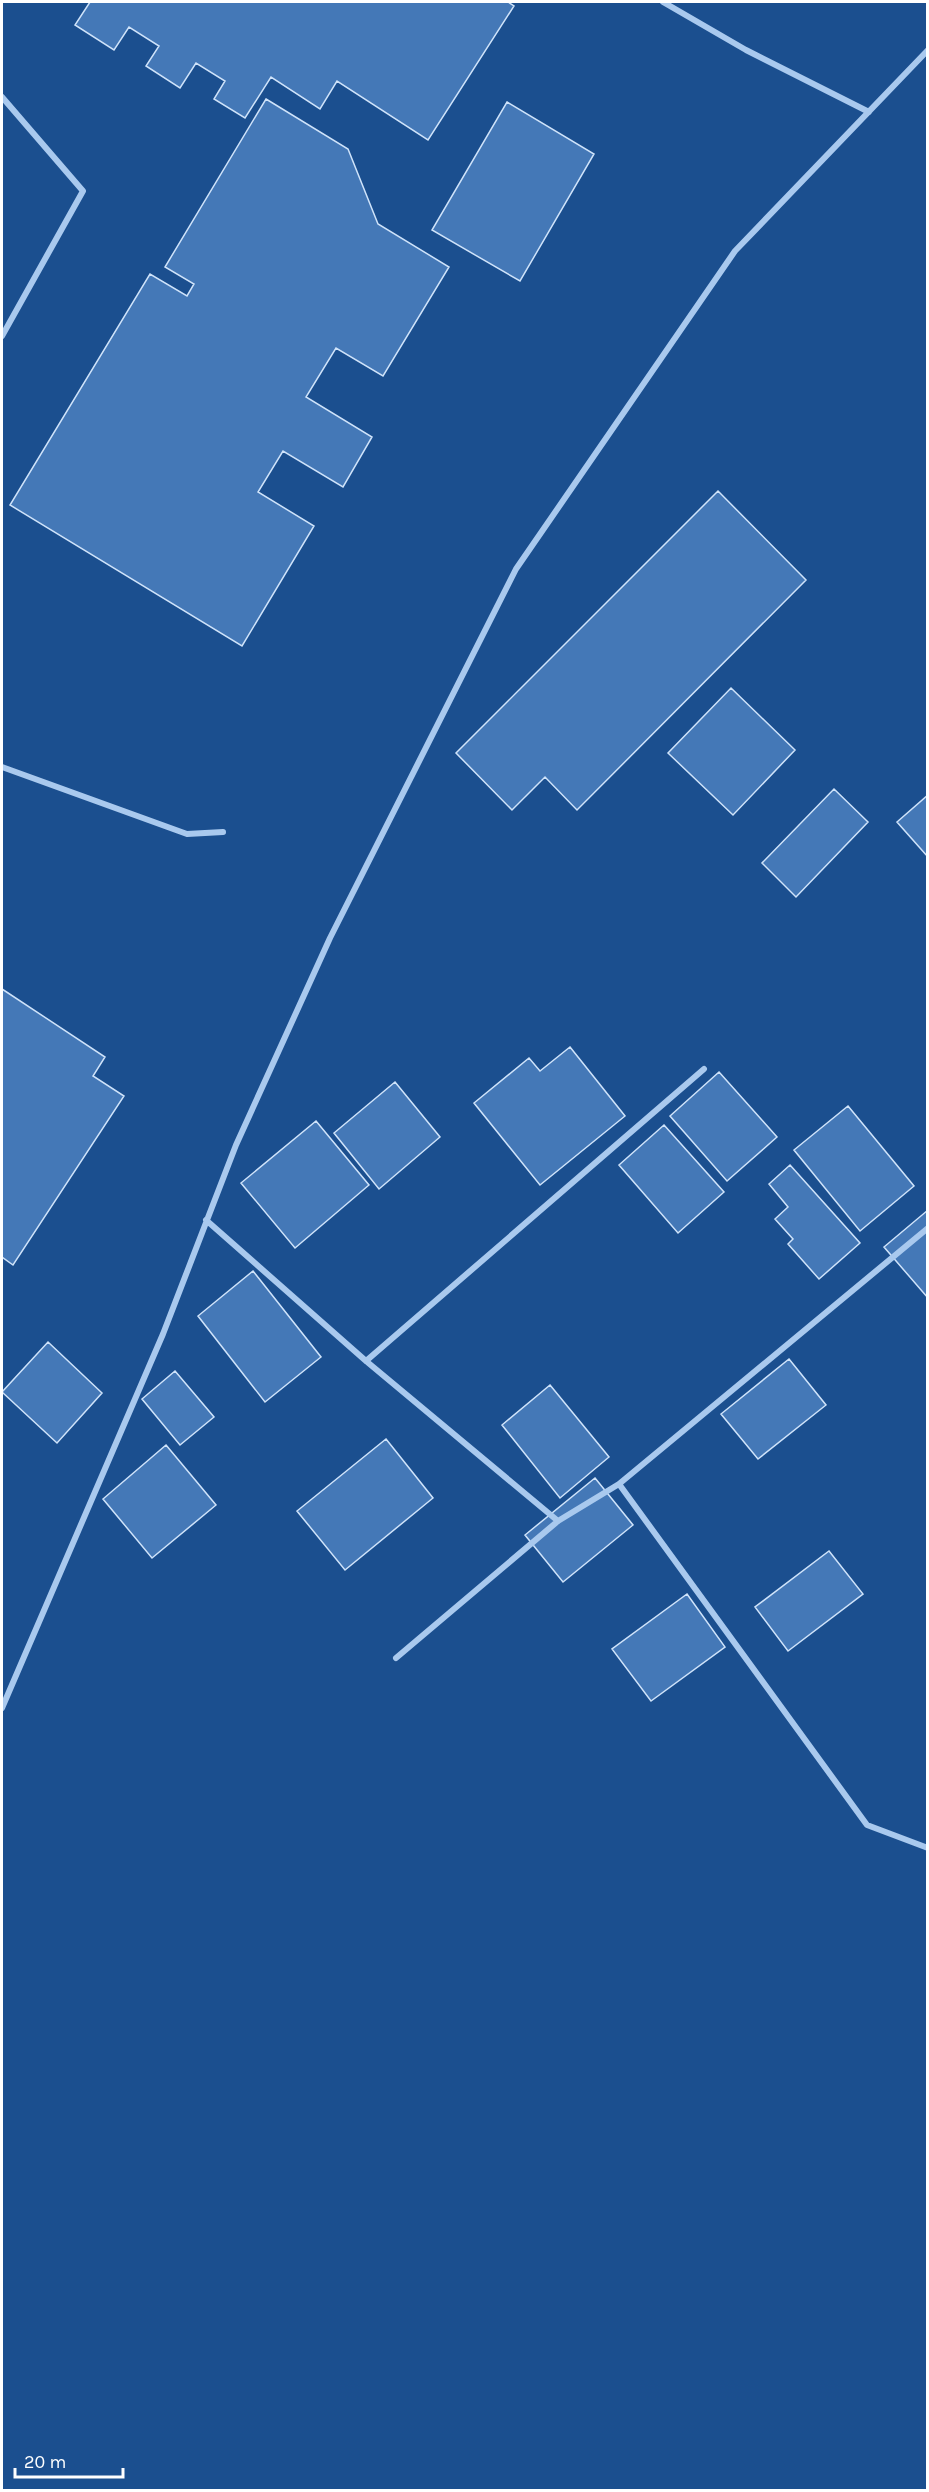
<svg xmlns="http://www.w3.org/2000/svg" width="929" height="2492" font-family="Karla,sans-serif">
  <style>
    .building { fill: #4478b7; stroke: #cfe3fa; stroke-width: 1.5 }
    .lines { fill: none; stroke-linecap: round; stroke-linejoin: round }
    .minor { stroke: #a9c9ee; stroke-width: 6 }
  </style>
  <rect width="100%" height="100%" fill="#1b4f8f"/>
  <path class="building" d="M 90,2 L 508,2 L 514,6 L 428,140 L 337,81 L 320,109 L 271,77 L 245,118 L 214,99 L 225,81 L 196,63 L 180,88 L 146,66 L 159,46 L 129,27 L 114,50 L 75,25 Z
    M 266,99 L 348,149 L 378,224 L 449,267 L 383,376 L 336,348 L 306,397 L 372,437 L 343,487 L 283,451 L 258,492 L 314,526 L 242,646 L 10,505 L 150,274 L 187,296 L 194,284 L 165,267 Z
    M 507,102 L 594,154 L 520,281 L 432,230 Z
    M 718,491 L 806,580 L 577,810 L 545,777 L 512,810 L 456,753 Z
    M 731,688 L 795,750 L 733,815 L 668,753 Z
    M 834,789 L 868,822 L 796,897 L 762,863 Z
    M 928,795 L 928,857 L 897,822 Z
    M 2,989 L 105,1057 L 93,1076 L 124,1096 L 13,1265 L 2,1257 Z
    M 570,1047 L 625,1116 L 540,1185 L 474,1103 L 529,1058 L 540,1071 Z
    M 719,1072 L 777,1137 L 727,1181 L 670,1116 Z
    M 395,1082 L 440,1137 L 379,1189 L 334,1133 Z
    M 848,1106 L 914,1186 L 860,1231 L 794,1150 Z
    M 316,1121 L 369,1185 L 295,1248 L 241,1183 Z
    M 664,1125 L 724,1192 L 678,1233 L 619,1165 Z
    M 790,1165 L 860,1243 L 819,1279 L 788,1244 L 793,1239 L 775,1219 L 788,1207 L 769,1184 Z
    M 928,1210 L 928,1298 L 884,1247 Z
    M 253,1271 L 321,1357 L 265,1402 L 198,1316 Z
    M 48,1342 L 102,1393 L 57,1443 L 2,1392 Z
    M 789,1359 L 826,1405 L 758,1459 L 721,1414 Z
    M 175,1371 L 214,1417 L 180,1445 L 142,1399 Z
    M 550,1385 L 609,1457 L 560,1498 L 502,1425 Z
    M 386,1439 L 433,1498 L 345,1570 L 297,1511 Z
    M 166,1445 L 216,1505 L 152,1558 L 103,1499 Z
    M 595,1478 L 633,1525 L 563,1582 L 525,1535 Z
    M 829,1551 L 863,1594 L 788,1651 L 755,1607 Z
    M 687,1594 L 725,1647 L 651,1701 L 612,1649 Z"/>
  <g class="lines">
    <path class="minor" d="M 663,2 L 746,50 L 869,112
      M 2,97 L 83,191 L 2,336
      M 2,767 L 187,834 L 223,832
      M 206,1220 L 366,1361 L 558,1521
      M 366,1361 L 704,1069
      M 619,1484 L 867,1825 L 928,1848
      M 396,1658 L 558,1521 L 619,1484 L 928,1228
      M 2,1708 L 163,1334 L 236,1145 L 330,938 L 516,569 L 735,251 L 928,50"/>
  </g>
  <rect width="929" height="2492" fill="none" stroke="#ffffff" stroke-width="6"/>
  <path d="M15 2468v9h108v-9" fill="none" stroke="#ffffff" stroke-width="3"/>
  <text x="24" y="2468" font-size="18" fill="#ffffff" stroke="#1b4f8f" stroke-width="4.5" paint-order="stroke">20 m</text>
</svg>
